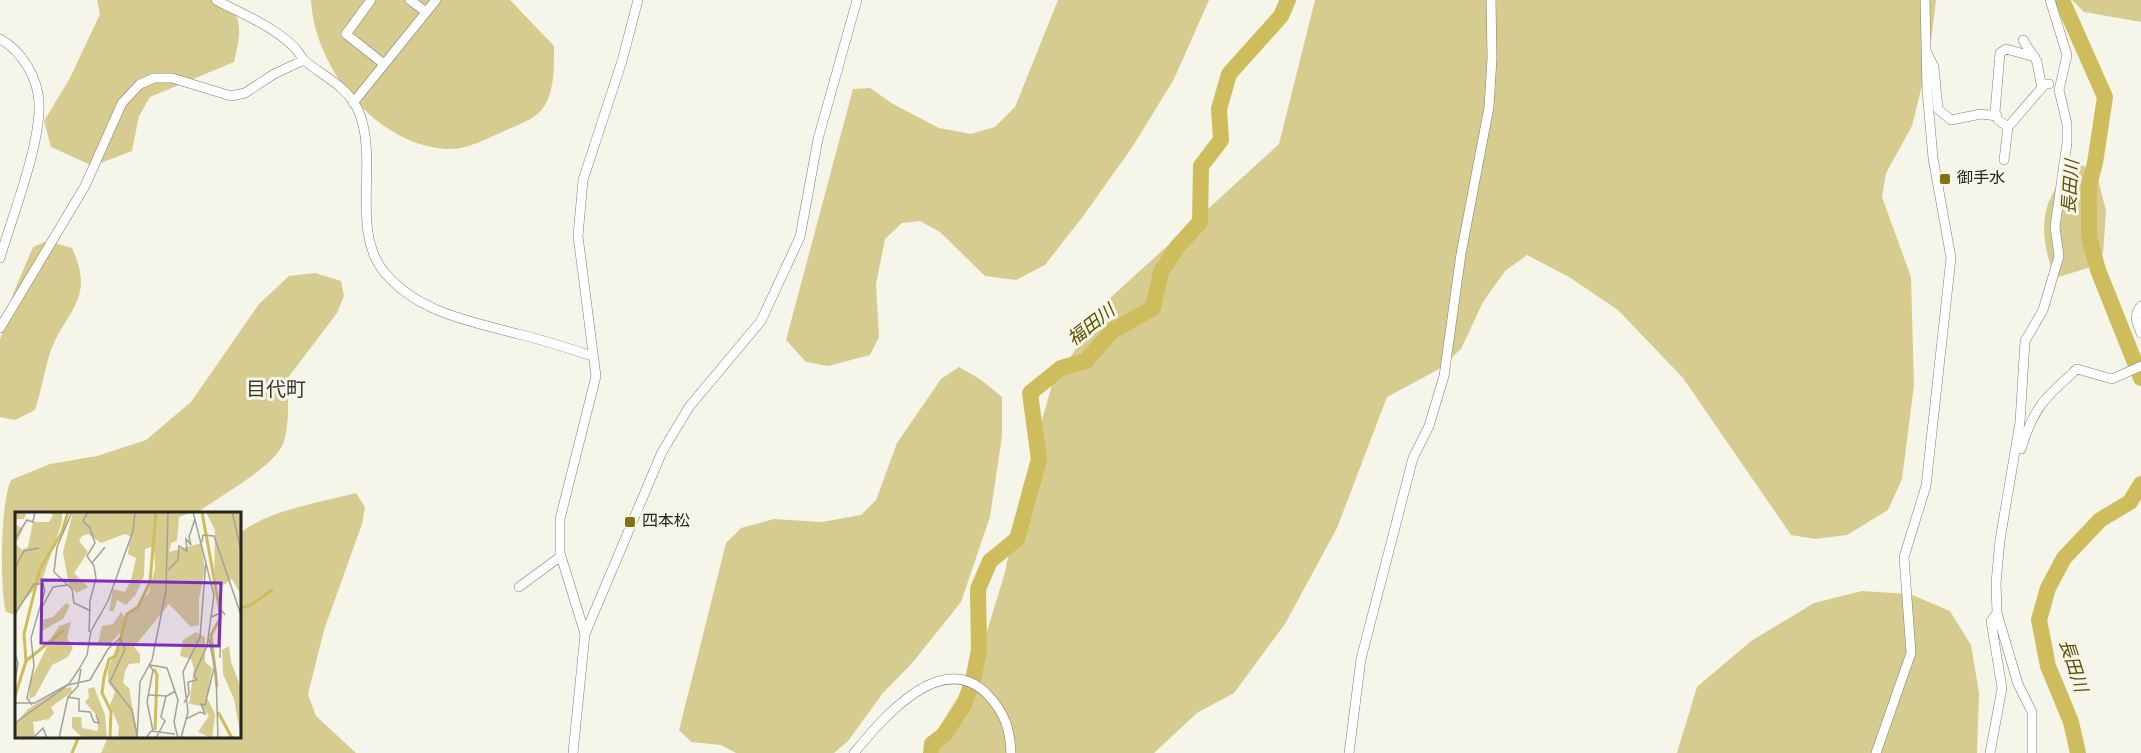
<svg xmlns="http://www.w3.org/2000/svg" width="2141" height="753" font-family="Overpass,'Noto Sans JP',sans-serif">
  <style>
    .green { fill: #d6cc90 }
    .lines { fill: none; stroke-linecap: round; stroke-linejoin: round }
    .stream { stroke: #cebd5c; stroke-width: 3 }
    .river { stroke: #cebd5c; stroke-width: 16 }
    .minor-casing { stroke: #807e74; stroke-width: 10 }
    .minor { stroke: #fff; stroke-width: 9 }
    .poi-dot { fill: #827315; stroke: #f6f5e9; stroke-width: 2 }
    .labels { text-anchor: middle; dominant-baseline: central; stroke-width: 6; stroke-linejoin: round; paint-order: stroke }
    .poi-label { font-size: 16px; fill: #262521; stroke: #f6f5e9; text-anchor: start }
    .water-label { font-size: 18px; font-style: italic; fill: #5b4f00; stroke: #f6f5e9 }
    .quarter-label { font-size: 20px; fill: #3a3930; stroke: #f6f5e9 }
    .inset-river { fill: none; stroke: #cebd5c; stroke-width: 3 }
    .inset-road { fill: none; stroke: #a3a299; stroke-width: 1.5 }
    .view { fill: #7b2cbf; fill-opacity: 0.15; stroke: #7b2cbf; stroke-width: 3 }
    .inset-edge { fill: none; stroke: #262521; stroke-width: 3 }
  </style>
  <rect width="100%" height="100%" fill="#f6f5e9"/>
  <path class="green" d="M 97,0 L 224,0 C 246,19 239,38 234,62 L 150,97 L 139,116 L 132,151 L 93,166 L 51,147 L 44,121 L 70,78 L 100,14 Z
    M 311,0 L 510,0 L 554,46 C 554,65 555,92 543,108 C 535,120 512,127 500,133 C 484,140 465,150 448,149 C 377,146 314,68 311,0 Z
    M 1058,0 L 1209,0 L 1174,79 L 1133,146 L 1084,215 L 1045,265 L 1016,280 L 985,276 L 940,232 L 920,221 L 902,223 L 885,239 L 876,284 L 879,337 L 870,355 L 828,366 L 806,362 L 786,340 L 853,89 L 870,88 L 893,104 L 939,128 L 971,134 L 995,127 L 1015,107 Z
    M 1315,0 L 1936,0 L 1929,57 L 1912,126 L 1886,173 L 1882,197 L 1911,277 L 1914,385 L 1902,479 L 1888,510 L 1847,535 L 1815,539 L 1791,535 L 1683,378 L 1618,310 L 1569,277 L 1527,255 L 1505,271 L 1483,302 L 1461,349 L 1439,369 L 1387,397 L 1337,528 L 1285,624 L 1234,693 L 1197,713 L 1154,753 L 923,753 L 976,668 L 1005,572 L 1022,490 L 1052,385 L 1109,299 L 1279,144 Z
    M 2072,0 L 2141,0 L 2141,22 L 2084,12 Z
    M 2079,163 L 2097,175 L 2106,211 L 2103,253 L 2088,268 L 2055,278 C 2037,231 2039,196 2079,163 Z
    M 47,241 L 72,248 C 97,302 63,311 49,356 C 44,373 41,392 35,410 L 15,420 L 0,417 L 0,340 L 13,294 L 33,247 Z
    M 315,273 L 341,281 L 344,296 L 337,313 L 287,379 C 288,399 290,424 283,444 C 274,467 219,496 197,513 L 16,513 L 16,615 L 6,612 C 0,592 0,502 11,480 L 50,464 L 97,456 L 146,440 L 191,402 L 259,304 L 289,276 Z
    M 959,367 L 980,379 L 1002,397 L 1002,436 L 990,517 L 961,602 L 913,662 L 883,693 L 848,741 L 834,753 L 736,753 L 721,745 L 691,742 L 679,730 L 726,543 L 741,528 L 774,519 L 822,522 L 861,515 L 876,500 L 897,443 L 941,379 Z
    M 356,493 L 365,507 L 362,524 L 324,630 L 308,694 L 316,716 L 356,753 L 101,753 L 108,737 L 240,736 L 240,533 C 271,509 319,503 356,493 Z
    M 1862,591 L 1910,594 L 1950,611 L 1971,645 L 1979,693 L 1977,753 L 1677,753 L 1697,687 L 1751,641 L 1814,603 Z"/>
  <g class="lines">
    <path class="stream" d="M 240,608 L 251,605 L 272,590
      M 72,753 L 79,736"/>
    <path class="river" d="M 2062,0 L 2105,97 L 2095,163 L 2089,185 L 2089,237 L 2098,270 L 2141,378
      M 931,753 L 932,744 L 944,735 L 964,705 L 973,680 L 979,650 L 978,589 L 990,561 L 1017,539 L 1039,460 L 1030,393 L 1061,368 L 1086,361 L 1112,331 L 1153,308 L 1161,272 L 1178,246 L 1200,222 L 1201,166 L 1221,140 L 1219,109 L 1229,74 L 1281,16 L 1288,0
      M 2078,753 L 2071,722 L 2048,666 L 2039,620 L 2048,588 L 2064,558 L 2100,520 L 2130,502 L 2141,484"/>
    <g class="minor-casing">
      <path id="minor" d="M 216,0 C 242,14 273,26 294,47 C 298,51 301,57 305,61 C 323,76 348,87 358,110 C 380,159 349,231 385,273 C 419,313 470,321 518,334 C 543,340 568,348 592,356
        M 371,0 L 346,34 L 384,64
        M 410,0 L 426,12
        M 0,39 C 22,51 38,78 39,103 C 41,144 12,217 0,258
        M 2023,40 L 2037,62 L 2041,84 L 2049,84
        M 1927,53 L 1934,67 L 1938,109 L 1951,120 L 1981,114 L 1997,116
        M 353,103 L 436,0
        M 2008,127 L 1998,120 L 1995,112 L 2000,53 L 2006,49 L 2035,57
        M 2004,160 L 2008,127 L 2045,84
        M 2141,306 C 2133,315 2137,323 2141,333
        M 0,328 L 85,186 L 122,103 L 140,84 L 154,78 L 172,78 L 231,96 L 245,93 L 274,74 L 304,60
        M 2021,449 C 2034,406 2046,397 2077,369 L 2112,379 L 2141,366
        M 519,587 L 561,556
        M 585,634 L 560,553 L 560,519 L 596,376 L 578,236 L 583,180 L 622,61 L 638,0
        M 573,753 L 585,634 L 662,452 L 689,407 L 761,321 L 800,237 L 818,139 L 857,0
        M 854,753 C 882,719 942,647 988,695 C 1005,713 1010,729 1011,753
        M 1349,753 L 1361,659 L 1413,458 L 1429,426 L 1444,376 L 1461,254 L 1489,107 L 1492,58 L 1491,0
        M 1876,753 L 1911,653 L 1904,557 L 1926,486 L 1951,258 L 1933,158 L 1927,90 L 1925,0
        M 1990,753 L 2002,688 L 1991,621 L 1997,613
        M 2032,753 L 2032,712 L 2018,684 L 1997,613 L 1996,583 L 2000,540 L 2020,422 L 2025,341 L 2043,310 L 2059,256 L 2055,227 L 2067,143 L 2067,124 L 2059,90 L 2067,55 L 2050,0"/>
    </g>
    <use href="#minor" class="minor"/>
  </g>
  <g class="poi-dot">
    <rect x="1939" y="173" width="12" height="12" rx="3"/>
    <rect x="624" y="516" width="12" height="12" rx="3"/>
  </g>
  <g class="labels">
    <g class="poi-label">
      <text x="1957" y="179">御手水</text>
      <text x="642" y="522">四本松</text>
    </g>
    <g class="water-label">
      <text transform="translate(2072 187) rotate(-86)">長田川</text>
      <text transform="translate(1092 326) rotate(-38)">福田川</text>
      <text transform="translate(2072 666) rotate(72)">長田川</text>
    </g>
    <g class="quarter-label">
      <text x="276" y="391">目代町</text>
    </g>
  </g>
  <g transform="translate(15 512)">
    <rect width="226" height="226" fill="#f6f5e9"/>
    <path d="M 0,0 L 12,0 L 9,7 L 2,7 L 0,12 L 8,17 L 1,32 L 7,38 L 13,35 L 18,10 L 34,10 L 38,3 L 32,0 L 47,0 L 47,10 L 27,68 L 0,100 ZM 58,0 L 177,0 L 164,5 L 162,29 L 156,31 L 154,40 L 186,31 L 190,57 L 184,87 L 184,113 L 176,115 L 154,92 L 119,135 L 125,142 L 125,151 L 114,152 L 110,159 L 108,171 L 114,176 L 123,226 L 103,226 L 104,215 L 95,193 L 100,180 L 93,170 L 93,157 L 114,102 L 133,82 L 140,57 L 139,34 L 130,37 L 129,64 L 121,82 L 111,93 L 102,88 L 99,99 L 94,99 L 98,77 L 110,80 L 116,68 L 121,46 L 113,42 L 115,24 L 110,22 L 86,31 L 73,22 L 67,24 L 64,29 L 73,40 L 59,61 L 73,75 L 62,81 L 54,74 L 48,40 ZM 191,0 L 226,0 L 226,83 L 217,67 L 208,73 L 199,70 L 200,18 ZM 51,91 L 55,93 L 48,107 L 27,119 L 27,108 L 38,105 ZM 106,100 L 110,106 L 106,120 L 93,134 L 83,131 L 87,114 L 98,112 ZM 56,110 L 52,126 L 58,136 L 53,145 L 37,153 L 20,184 L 14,187 L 16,167 L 37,125 L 44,114 ZM 181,120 L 190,125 L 190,150 L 197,156 L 192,186 L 200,202 L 197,226 L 183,220 L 194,204 L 186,194 L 174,192 L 179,157 L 176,147 L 165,144 L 168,128 ZM 214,134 L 216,150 L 226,176 L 226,226 L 219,187 L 208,162 L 207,138 ZM 56,175 L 57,180 L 36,195 L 39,201 L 34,207 L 18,210 L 20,226 L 0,226 L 0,212 L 13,197 L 46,177 ZM 79,175 L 90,203 L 92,226 L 68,226 L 57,216 L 57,205 L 66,205 L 67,216 L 83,219 L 83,205 L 70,190 L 74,185 L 73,177 Z" fill="#d6cc90"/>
    <path class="inset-river" d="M 187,0 L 206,105 L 196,123 L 202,175M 11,149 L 49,118M 139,157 L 142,163 L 140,218M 0,184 L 11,149 L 9,122 L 25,57 L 47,20 L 53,0M 203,200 L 217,226M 95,226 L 96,199 L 87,181 L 89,165 L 94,147 L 101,144 L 112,102 L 123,95 L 135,70 L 141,0"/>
    <path class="inset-road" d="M 57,0 L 42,35 L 39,60 L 57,77 L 59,91 L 76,99M 73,0 L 68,9 L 75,16 L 80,31 L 72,44 L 79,54 L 81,66 L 75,89 L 74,120M 217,0 L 227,42M 0,27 L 12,8 L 18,10 L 20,0M 187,30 L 188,23 L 199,24 L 227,106M 77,51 L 90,35M 0,56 L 9,39 L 24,36M 153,58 L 163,48 L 164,34 L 172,39 L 171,27 L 176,33 L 174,25 L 180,7M 26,97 L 38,75 L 52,73M 0,102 L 19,72 L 28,72 L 30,78 L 16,126 L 19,154 L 12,186 L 17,193M 196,105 L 206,101 L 205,96 L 210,103M 194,127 L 201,161 L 203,226M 0,142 L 3,151 L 0,169M 205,146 L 206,101M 134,153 L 138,158 L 132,190 L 138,219M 135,153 L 152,156 L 163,188 L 159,210 L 163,226M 134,183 L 152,184 L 160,179M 53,185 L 64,187 L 64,199 L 75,200 L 79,210 L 84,211 L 81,203M 0,191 L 20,191 L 54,172 L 64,157 L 72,143 L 76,119 L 93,89 L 118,19 L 120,0M 169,191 L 174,182 L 173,170 L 182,168 L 179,163 L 192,134 L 199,83 L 178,0M 171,207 L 185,200 L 190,202 L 186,192 L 190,193 L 199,156M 0,211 L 53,173 L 75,168 L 93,137 L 105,126 L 110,137 L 95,170 L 117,198 L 122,223M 18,226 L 28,216 L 32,226M 44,226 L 53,185 L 63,174 L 66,157M 122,226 L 125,170 L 137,148 L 151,79 L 153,0M 131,226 L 136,219 L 160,222M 141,226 L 150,209 L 146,205 L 151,184M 166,226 L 173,200 L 168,160 L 185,125 L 191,49"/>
    <path class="view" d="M 27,68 L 206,71 L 204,134 L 26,131 Z"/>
    <rect width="226" height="226" class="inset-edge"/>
  </g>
</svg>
